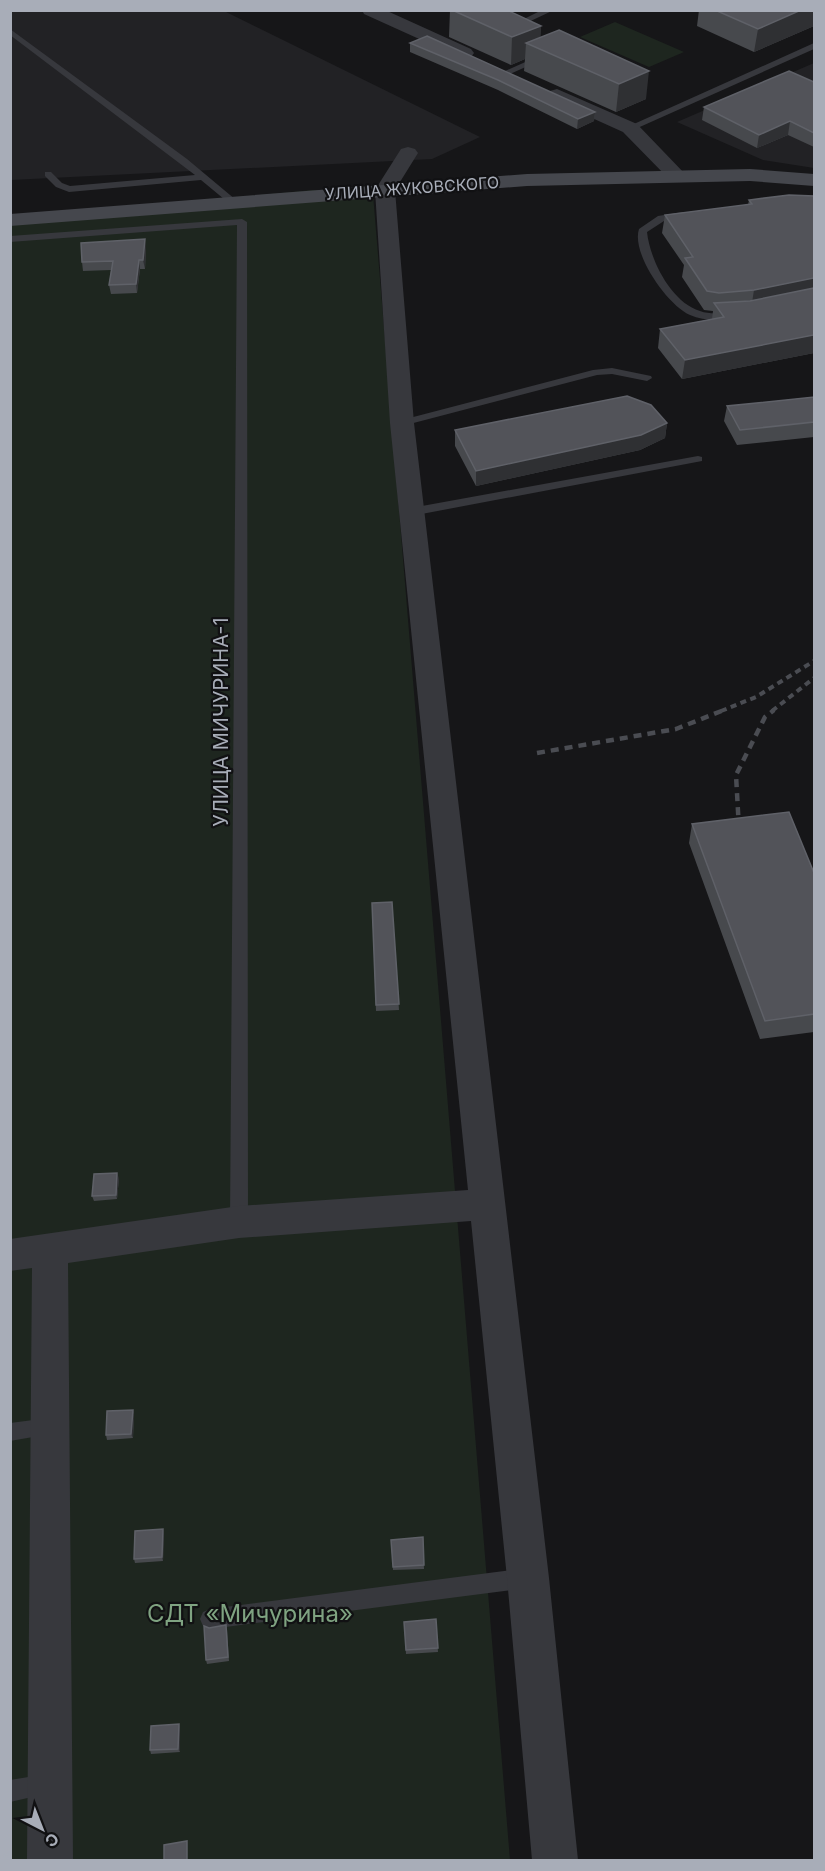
<svg xmlns="http://www.w3.org/2000/svg" width="825" height="1871" font-family="Inter,sans-serif">
  <style>
    .built { fill: #222225 }
    .green { fill: #1e261f }
    .lines { fill: none; stroke-linecap: round; stroke-linejoin: round }
    .lane { fill: #37383d; fill-rule: evenodd }
    .street { fill: #37383d; fill-rule: evenodd }
    .secondary { fill: #45474d; fill-rule: evenodd }
    .rail-far1 { stroke: #4a4c52; stroke-width: 4; stroke-dasharray: 6 4.5; stroke-linecap: butt }
    .rail { stroke: #4a4c52; stroke-width: 4.5; stroke-dasharray: 8 6; stroke-linecap: butt }
    .wall { fill: #47494d }
    .shaded-wall { fill: #2f3033 }
    .building { fill: #525359; stroke: #5f6168; stroke-width: 1.5 }
    .labels { text-anchor: middle; dominant-baseline: central; stroke-width: 4.5; stroke-linejoin: round; paint-order: stroke }
    .far-street-label { font-size: 16px; fill: #a8adb8; stroke: #111113 }
    .street-label { font-size: 20px; fill: #a8adb8; stroke: #111113 }
    .near-park-label { font-size: 24px; fill: #7fa381; stroke: #111113 }
  </style>
  <rect width="100%" height="100%" fill="#161618"/>
  <path class="built" d="M 11,11 L 224,11 L 480,137 L 432,159 L 11,180 Z
    M 814,63 L 814,168 L 763,160 L 677,122 Z"/>
  <path class="green" d="M 615,22 L 684,52 L 649,67 L 580,37 Z
    M 313,190 L 373,194 L 510,1860 L 11,1860 L 11,218 Z"/>
  <g class="lines">
    <path class="lane" d="M 542,10 L 554,10 L 520,26 L 521,31 L 515,31 L 510,26 Z
      M 10,29 L 187,159 L 236,200 L 236,204 L 230,204 L 201,180 L 69,192 L 56,187 L 45,176 L 45,172 L 51,172 L 62,183 L 70,186 L 195,175 L 10,35 Z
      M 814,43 L 814,49 L 633,130 L 625,128 Z
      M 541,55 L 548,57 L 510,74 L 503,72 Z
      M 683,212 L 686,213 L 686,217 L 664,221 L 647,232 C 650,260 671,302 700,311 C 711,315 722,313 733,312 L 737,313 L 737,317 C 722,321 704,321 690,315 C 667,305 631,253 639,229 L 658,216 Z
      M 242,219 L 247,222 L 248,1222 L 245,1227 L 239,1229 L 233,1227 L 230,1222 L 237,225 L 10,242 L 10,236 Z
      M 612,368 L 651,376 L 652,378 L 647,381 L 612,374 L 597,375 L 402,426 L 396,423 L 398,421 L 593,370 Z
      M 698,456 L 702,457 L 702,461 L 411,516 L 405,512 L 411,508 Z
      M 49,1418 L 56,1421 L 58,1427 L 56,1433 L 10,1441 L 10,1423 Z
      M 528,1568 L 535,1571 L 538,1578 L 535,1585 L 528,1588 L 210,1629 L 203,1626 L 200,1619 L 203,1612 L 210,1609 Z
      M 47,1774 L 54,1778 L 58,1785 L 54,1792 L 10,1802 L 10,1780 Z"/>
    <path class="street" d="M 362,10 L 385,10 L 471,49 L 474,53 L 471,57 L 459,57 L 364,14 Z
      M 557,89 L 637,124 L 686,175 L 683,179 L 669,179 L 623,132 L 550,99 L 548,95 L 550,91 Z
      M 408,147 L 415,149 L 418,153 L 395,190 L 414,423 L 549,1578 L 578,1860 L 532,1860 L 507,1578 L 471,1221 L 239,1238 L 68,1263 L 73,1860 L 27,1860 L 32,1268 L 10,1271 L 10,1239 L 239,1206 L 468,1190 L 390,423 L 375,190 L 401,149 Z"/>
    <path class="secondary" d="M 750,169 L 814,174 L 814,186 L 750,181 L 527,186 L 10,226 L 10,214 L 527,174 Z"/>
    <path class="rail-far1" d="M 721,711 L 756,697 L 814,661
      M 772,711 L 814,678"/>
    <path class="rail" d="M 537,753 L 676,729 L 724,710
      M 739,829 L 736,775 L 765,717 L 774,710"/>
  </g>
  <path class="wall" d="M 450,10 L 507,10 L 541,26 L 540,37 L 646,99 L 616,112 L 524,71 L 525,59 L 511,65 L 449,37 Z
    M 699,10 L 814,10 L 814,26 L 754,52 L 697,26 Z
    M 410,43 L 595,112 L 594,121 L 577,129 L 498,90 L 410,52 Z
    M 814,82 L 814,147 L 788,135 L 757,148 L 702,120 L 704,107 Z
    M 814,196 L 814,353 L 682,379 L 658,348 L 660,329 L 712,319 L 713,311 L 704,310 L 682,277 L 684,265 L 662,233 L 665,215 L 748,205 L 749,200 Z
    M 146,248 L 145,269 L 140,269 L 137,293 L 111,294 L 109,285 L 111,270 L 83,271 L 82,262 Z
    M 814,397 L 814,437 L 737,445 L 724,421 L 727,406 Z
    M 667,423 L 665,438 L 640,450 L 476,486 L 455,446 L 455,430 Z
    M 692,824 L 814,873 L 814,1032 L 760,1039 L 689,843 Z
    M 392,902 L 399,1010 L 376,1011 L 372,903 Z
    M 119,1178 L 117,1199 L 94,1201 L 92,1196 Z
    M 133,1410 L 134,1414 L 133,1438 L 107,1440 L 106,1435 Z
    M 164,1533 L 163,1561 L 135,1563 L 134,1559 Z
    M 423,1537 L 424,1569 L 393,1570 L 391,1540 Z
    M 436,1619 L 438,1652 L 406,1654 L 404,1622 Z
    M 209,1628 L 227,1629 L 229,1661 L 207,1664 L 206,1660 Z
    M 180,1727 L 180,1752 L 151,1754 L 150,1750 Z"/>
  <path class="shaded-wall" d="M 801,10 L 814,10 L 814,26 L 754,52 L 758,29 Z
    M 541,26 L 540,49 L 526,43 L 525,59 L 511,65 L 512,37 Z
    M 649,71 L 646,99 L 616,112 L 619,84 Z
    M 595,112 L 594,121 L 577,129 L 578,119 Z
    M 790,121 L 788,135 L 757,148 L 759,135 Z
    M 145,239 L 146,248 L 145,269 L 143,260 Z
    M 139,260 L 140,269 L 137,293 L 136,284 Z
    M 814,278 L 814,291 L 751,309 L 754,290 Z
    M 814,335 L 814,353 L 682,379 L 685,360 Z
    M 667,423 L 665,438 L 640,450 L 476,486 L 476,471 Z
    M 117,1173 L 119,1178 L 117,1199 L 116,1195 Z
    M 133,1410 L 134,1414 L 133,1438 L 131,1434 Z
    M 163,1529 L 164,1533 L 163,1561 L 162,1557 Z
    M 179,1724 L 180,1727 L 180,1752 L 178,1749 Z"/>
  <path class="building" d="M 452,10 L 507,10 L 541,26 L 512,37 Z
    M 715,10 L 801,10 L 758,29 Z
    M 559,30 L 649,71 L 619,84 L 526,43 Z
    M 427,36 L 595,112 L 578,119 L 498,80 L 410,43 Z
    M 789,71 L 814,82 L 814,133 L 790,121 L 759,135 L 704,107 Z
    M 789,195 L 814,196 L 814,278 L 754,290 L 719,293 L 707,291 L 685,258 L 693,257 L 665,215 L 752,204 L 749,200 Z
    M 145,239 L 143,260 L 139,260 L 136,284 L 109,285 L 113,261 L 82,262 L 81,243 Z
    M 814,288 L 814,335 L 685,360 L 660,329 L 724,317 L 714,303 L 750,301 Z
    M 627,396 L 651,405 L 667,423 L 641,435 L 476,471 L 455,430 Z
    M 814,397 L 814,422 L 740,430 L 727,406 Z
    M 789,812 L 814,873 L 814,1014 L 765,1021 L 692,824 Z
    M 392,902 L 399,1004 L 376,1005 L 372,903 Z
    M 117,1173 L 116,1195 L 92,1196 L 94,1174 Z
    M 133,1410 L 131,1434 L 106,1435 L 107,1411 Z
    M 163,1529 L 162,1557 L 134,1559 L 135,1531 Z
    M 423,1537 L 424,1565 L 393,1567 L 391,1540 Z
    M 436,1619 L 438,1648 L 406,1650 L 404,1622 Z
    M 226,1625 L 228,1657 L 206,1660 L 204,1626 L 209,1628 Z
    M 179,1724 L 178,1749 L 150,1750 L 151,1726 Z
    M 187,1841 L 187,1860 L 164,1860 L 164,1845 Z"/>
  <g class="labels">
    <g class="far-street-label">
      <text transform="translate(412 188) rotate(-4)">УЛИЦА ЖУКОВСКОГО</text>
    </g>
    <g class="street-label">
      <text transform="translate(221 722) rotate(-90)">УЛИЦА МИЧУРИНА-1</text>
    </g>
    <g class="near-park-label">
      <text x="250" y="1613">СДТ «Мичурина»</text>
    </g>
  </g>
  <rect width="825" height="1871" fill="none" stroke="#a8adb8" stroke-width="24"/>
  <g transform="translate(42 1829) rotate(138)" stroke="#111113" stroke-width="4.5" paint-order="stroke">
  <path d="M0-4.5L10 22L0 15L-10 22Z" fill="#a8adb8"/>
  <text y="-9" font-size="16" font-weight="bold" text-anchor="middle" fill="#a8adb8">С</text>
  </g>
</svg>
